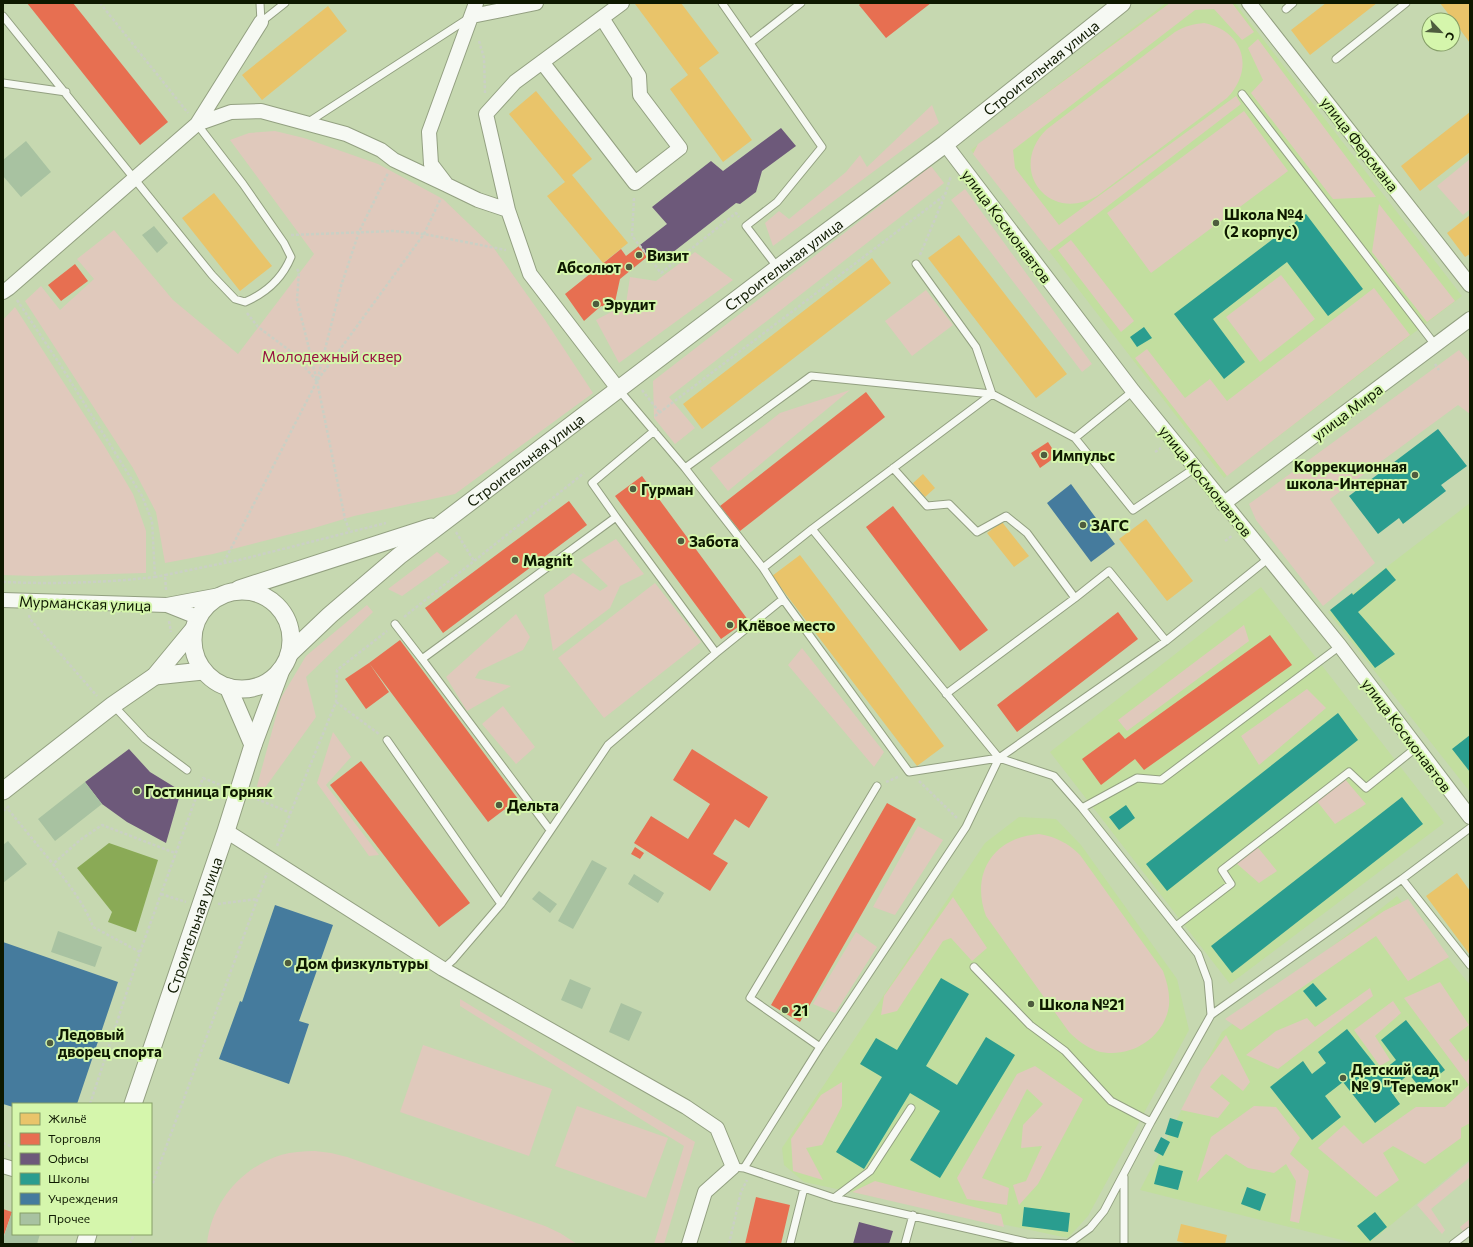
<svg xmlns="http://www.w3.org/2000/svg" width="1473" height="1247" font-family="Commissioner,sans-serif">
  <style>
    .built { fill: #c2de9f }
    .green { fill: #e0c9bc }
    .water { fill: #8aaa56 }
    .homes { fill: #e9c46a }
    .shops { fill: #e76f51 }
    .offices { fill: #6d597a }
    .schools { fill: #2a9d8f }
    .public { fill: #457b9d }
    .building { fill: #a8c2a1 }
    .lines { fill: none; stroke-linecap: round; stroke-linejoin: round }
    .service-casing { stroke: #93a081; stroke-width: 9 }
    .minor-casing { stroke: #93a081; stroke-width: 16 }
    .tertiary-casing { stroke: #93a081; stroke-width: 19 }
    .path { stroke: #cad0c4; stroke-width: 2.5; stroke-dasharray: 3 2; stroke-linecap: butt }
    .service { stroke: #f6f9f3; stroke-width: 7 }
    .minor { stroke: #f6f9f3; stroke-width: 14 }
    .tertiary { stroke: #f6f9f3; stroke-width: 17 }
    .poi-dot { fill: #4e5c3e; stroke: #d5f6ac; stroke-width: 1.5 }
    .labels { text-anchor: middle; dominant-baseline: central; stroke-width: 4; stroke-linejoin: round; paint-order: stroke }
    .street-label { font-size: 15px; fill: #0e1900; stroke: #d5f6ac }
    .poi-label { font-size: 15px; font-weight: bold; fill: #0e1900; stroke: #d5f6ac; text-anchor: start }
    .park-label { font-size: 15px; fill: #980f41; stroke: #d5f6ac }
  </style>
  <rect width="100%" height="100%" fill="#c6d8b0"/>
  <path class="built" d="M 1166,3 L 1235,3 L 1462,296 L 1224,478 L 971,150 Z
    M 1470,503 L 1470,792 L 1328,612 Z
    M 1261,587 L 1444,823 L 1230,984 L 1050,752 Z
    M 1019,817 L 1056,819 L 1081,845 L 1177,979 L 1189,1030 L 1088,1216 L 1068,1238 L 804,1182 L 784,1165 L 782,1148 L 985,843 Z
    M 1397,896 L 1470,985 L 1470,1159 L 1368,1244 L 1358,1244 L 1140,1190 L 1222,1032 Z"/>
  <path class="green" d="M 1170,3 L 1232,3 L 1254,32 L 1242,40 L 1214,9 L 1195,10 L 1013,150 L 1015,168 L 1059,225 L 1236,96 L 1241,104 L 1049,251 L 973,154 L 978,144 Z
    M 1204,23 C 1244,31 1255,69 1227,98 L 1097,196 C 1049,224 1006,169 1047,129 L 1175,32 C 1185,26 1193,24 1204,23 Z
    M 1258,39 L 1376,197 L 1333,199 L 1251,93 L 1263,80 L 1248,48 Z
    M 932,105 L 939,123 L 773,246 L 765,223 L 779,211 L 789,219 L 846,172 L 860,155 L 867,167 Z
    M 1244,111 L 1288,171 L 1151,273 L 1107,213 Z
    M 275,131 L 304,138 L 378,164 L 443,199 L 493,247 L 545,320 L 593,393 L 455,494 L 354,516 L 314,528 L 213,554 L 165,563 L 156,512 L 133,468 L 25,301 L 41,286 L 60,310 L 94,279 L 77,259 L 114,230 L 173,300 L 238,354 L 314,254 L 230,140 L 249,133 Z
    M 1470,159 L 1470,209 L 1463,215 L 1437,186 Z
    M 931,166 L 944,183 L 669,397 L 695,428 L 675,444 L 654,418 L 653,381 Z
    M 965,189 L 1092,364 L 1082,372 L 951,200 Z
    M 1379,204 L 1455,301 L 1427,322 L 1372,252 Z
    M 1071,240 L 1134,321 L 1121,332 L 1058,250 Z
    M 695,252 L 733,280 L 619,363 L 596,320 L 626,304 L 630,277 L 656,281 Z
    M 1281,275 L 1315,319 L 1260,362 L 1226,317 Z
    M 1374,288 L 1410,335 L 1227,476 L 1135,358 L 1147,349 L 1185,398 L 1210,379 L 1227,401 Z
    M 926,290 L 953,325 L 912,356 L 885,321 Z
    M 15,307 L 105,447 L 133,494 L 146,531 L 146,573 L 34,576 L 3,575 L 3,320 Z
    M 1459,350 L 1470,363 L 1470,414 L 1458,405 L 1330,499 L 1375,563 L 1323,606 L 1256,520 L 1249,504 Z
    M 850,390 L 728,491 L 710,468 L 780,413 Z
    M 616,539 L 644,574 L 620,586 L 610,608 L 553,651 L 544,595 L 573,573 L 600,591 L 608,586 L 581,560 Z
    M 437,552 L 450,562 L 402,596 L 388,589 Z
    M 655,583 L 701,642 L 604,718 L 558,658 Z
    M 367,605 L 373,612 L 306,677 L 316,717 L 262,792 L 257,786 L 281,698 L 306,656 Z
    M 516,614 L 530,637 L 523,650 L 479,671 L 475,678 L 511,686 L 467,711 L 446,677 Z
    M 1244,625 L 1249,641 L 1127,731 L 1118,720 Z
    M 802,648 L 884,752 L 874,767 L 788,665 Z
    M 1307,689 L 1326,708 L 1259,765 L 1241,736 Z
    M 503,706 L 535,747 L 516,764 L 482,724 Z
    M 333,732 L 351,757 L 326,785 L 379,855 L 369,856 L 317,783 Z
    M 1344,778 L 1366,804 L 1335,824 L 1316,800 Z
    M 918,826 L 943,840 L 895,915 L 873,907 Z
    M 1039,834 C 1056,837 1068,843 1080,855 L 1163,971 C 1167,982 1170,993 1169,1005 C 1165,1038 1129,1060 1097,1051 C 1086,1047 1077,1040 1069,1032 L 986,916 C 970,873 994,837 1039,834 Z
    M 1255,844 L 1277,871 L 1259,883 L 1236,863 Z
    M 953,897 L 987,948 L 972,961 L 951,938 L 943,941 L 897,1011 L 881,1015 L 884,996 Z
    M 1408,899 L 1449,957 L 1408,981 L 1376,936 L 1241,1030 L 1225,1019 L 1384,911 Z
    M 856,932 L 877,947 L 835,1013 L 813,1004 Z
    M 1440,982 L 1469,1025 L 1449,1040 L 1466,1062 L 1470,1057 L 1470,1123 L 1461,1128 L 1461,1138 L 1425,1164 L 1393,1146 L 1383,1153 L 1399,1180 L 1376,1197 L 1318,1148 L 1344,1125 L 1363,1144 L 1416,1107 L 1445,1107 L 1469,1085 L 1404,998 Z
    M 1370,988 L 1373,996 L 1278,1069 L 1246,1055 L 1276,1031 L 1307,1018 L 1315,1027 Z
    M 460,999 L 695,1142 L 664,1244 L 654,1244 L 684,1146 L 460,1006 Z
    M 1393,1001 L 1401,1013 L 1375,1036 L 1390,1060 L 1380,1066 L 1354,1030 Z
    M 1226,1035 L 1250,1082 L 1243,1091 L 1222,1074 L 1210,1087 L 1230,1103 L 1218,1118 L 1181,1110 L 1202,1069 Z
    M 423,1045 L 552,1089 L 529,1156 L 400,1112 Z
    M 1035,1066 L 1083,1099 L 1038,1184 L 1019,1205 L 1013,1185 L 1026,1181 L 1042,1146 L 1021,1148 L 1023,1125 L 1043,1104 L 1027,1089 L 982,1178 L 1009,1188 L 1007,1205 L 967,1199 L 957,1178 L 1017,1074 Z
    M 842,1082 L 842,1106 L 822,1145 L 806,1148 L 823,1180 L 793,1171 L 791,1139 L 821,1095 Z
    M 577,1106 L 668,1138 L 646,1198 L 555,1166 Z
    M 1254,1106 L 1276,1107 L 1300,1138 L 1290,1154 L 1309,1171 L 1299,1223 L 1290,1221 L 1296,1181 L 1286,1164 L 1274,1173 L 1248,1168 L 1226,1154 L 1197,1182 L 1211,1137 Z
    M 315,1151 L 331,1153 L 347,1157 L 545,1226 L 560,1233 L 577,1244 L 207,1244 C 211,1203 242,1167 281,1155 C 292,1152 303,1151 315,1151 Z
    M 1470,1161 L 1470,1177 L 1431,1209 L 1445,1230 L 1442,1234 L 1417,1205 Z
    M 875,1181 L 1001,1214 L 1004,1227 L 852,1192 Z
    M 1470,1219 L 1470,1228 L 1464,1233 L 1460,1227 Z"/>
  <path class="water" d="M 109,843 L 158,860 L 136,932 L 108,922 L 112,912 L 77,868 Z"/>
  <path class="homes" d="M 636,3 L 681,3 L 719,53 L 699,68 L 752,140 L 723,162 L 670,89 L 688,75 L 635,4 Z
    M 1326,3 L 1377,3 L 1310,55 L 1291,30 Z
    M 1440,3 L 1470,3 L 1470,43 L 1453,20 Z
    M 328,6 L 347,31 L 262,100 L 242,75 Z
    M 536,91 L 592,159 L 572,175 L 628,243 L 603,263 L 547,196 L 565,182 L 509,114 Z
    M 1470,112 L 1470,152 L 1420,191 L 1401,166 Z
    M 214,193 L 272,266 L 240,291 L 182,218 Z
    M 1470,215 L 1470,254 L 1465,257 L 1447,233 Z
    M 959,235 L 1067,374 L 1036,398 L 928,258 Z
    M 872,258 L 891,283 L 702,429 L 683,404 Z
    M 923,474 L 935,488 L 925,497 L 913,483 Z
    M 1146,519 L 1193,581 L 1167,601 L 1119,539 Z
    M 1002,522 L 1029,556 L 1014,567 L 987,533 Z
    M 800,555 L 944,746 L 917,766 L 772,576 Z
    M 1457,873 L 1470,891 L 1470,955 L 1426,896 Z
    M 1181,1224 L 1227,1235 L 1225,1244 L 1189,1244 L 1177,1241 Z"/>
  <path class="shops" d="M 27,3 L 73,3 L 168,122 L 140,145 Z
    M 861,3 L 931,3 L 886,38 L 859,5 Z
    M 639,246 L 647,257 L 620,279 L 615,302 L 607,307 L 601,306 L 584,321 L 565,294 L 621,249 L 626,256 Z
    M 75,264 L 88,281 L 61,301 L 48,285 Z
    M 866,392 L 885,417 L 740,531 L 720,506 Z
    M 1048,442 L 1057,456 L 1040,468 L 1031,453 Z
    M 642,476 L 748,620 L 721,639 L 615,496 Z
    M 569,501 L 587,525 L 443,633 L 425,608 Z
    M 893,506 L 988,630 L 960,651 L 866,527 Z
    M 1118,612 L 1138,639 L 1017,732 L 997,705 Z
    M 1270,635 L 1292,665 L 1144,770 L 1135,759 L 1101,785 L 1082,759 L 1119,732 L 1125,739 Z
    M 400,640 L 518,799 L 488,822 L 369,663 Z
    M 369,663 L 389,692 L 366,709 L 345,679 Z
    M 692,749 L 768,797 L 749,828 L 735,819 L 713,854 L 728,863 L 710,891 L 634,843 L 651,816 L 688,839 L 710,804 L 673,780 Z
    M 361,761 L 470,903 L 439,927 L 330,785 Z
    M 887,803 L 916,819 L 800,1022 L 771,1005 Z
    M 635,847 L 644,853 L 640,859 L 631,854 Z
    M 756,1197 L 790,1205 L 781,1244 L 745,1244 Z
    M 3,1209 L 12,1212 L 3,1238 Z"/>
  <path class="offices" d="M 781,128 L 796,146 L 762,171 L 756,192 L 740,204 L 736,203 L 663,260 L 654,251 L 648,256 L 640,245 L 667,224 L 652,207 L 711,161 L 723,171 Z
    M 129,749 L 150,772 L 181,791 L 166,843 L 127,822 L 102,804 L 85,782 Z
    M 859,1222 L 893,1231 L 889,1244 L 853,1244 Z"/>
  <path class="schools" d="M 1306,214 L 1363,289 L 1328,316 L 1287,262 L 1213,319 L 1245,362 L 1224,379 L 1174,314 Z
    M 1144,327 L 1152,338 L 1137,347 L 1130,337 Z
    M 1438,429 L 1467,466 L 1441,485 L 1446,491 L 1403,524 L 1399,518 L 1378,534 L 1349,496 Z
    M 1386,568 L 1396,580 L 1358,612 L 1395,654 L 1375,668 L 1330,610 L 1352,593 L 1353,595 Z
    M 1338,713 L 1358,740 L 1167,891 L 1146,864 Z
    M 1470,735 L 1470,772 L 1452,749 Z
    M 1402,797 L 1423,824 L 1232,973 L 1211,946 Z
    M 1126,805 L 1135,818 L 1119,830 L 1109,817 Z
    M 941,978 L 969,994 L 926,1066 L 957,1085 L 986,1037 L 1015,1055 L 940,1178 L 910,1160 L 940,1111 L 910,1093 L 864,1169 L 836,1152 L 882,1077 L 860,1064 L 876,1038 L 897,1050 Z
    M 1313,983 L 1327,999 L 1316,1007 L 1303,991 Z
    M 1406,1020 L 1445,1070 L 1421,1089 L 1409,1074 L 1390,1090 L 1400,1104 L 1375,1123 L 1343,1082 L 1325,1096 L 1341,1117 L 1312,1140 L 1270,1087 L 1303,1061 L 1312,1074 L 1326,1063 L 1318,1052 L 1347,1029 L 1381,1072 L 1396,1060 L 1381,1040 Z
    M 1170,1118 L 1183,1122 L 1178,1138 L 1165,1134 Z
    M 1161,1137 L 1170,1142 L 1163,1156 L 1154,1151 Z
    M 1159,1165 L 1183,1171 L 1178,1190 L 1154,1184 Z
    M 1247,1187 L 1266,1194 L 1260,1211 L 1241,1204 Z
    M 1024,1207 L 1070,1213 L 1068,1232 L 1022,1226 Z
    M 1375,1212 L 1387,1227 L 1370,1241 L 1357,1226 Z"/>
  <path class="public" d="M 1071,484 L 1115,544 L 1091,562 L 1047,503 Z
    M 275,905 L 333,925 L 299,1021 L 309,1024 L 289,1084 L 219,1059 L 240,1001 L 242,1002 Z
    M 3,942 L 118,982 L 77,1104 L 13,1104 L 13,1107 L 3,1104 Z"/>
  <path class="building" d="M 26,141 L 51,172 L 21,197 L 3,176 L 3,160 Z
    M 154,226 L 168,243 L 157,253 L 142,235 Z
    M 85,782 L 102,804 L 55,841 L 38,819 Z
    M 8,841 L 27,864 L 3,883 L 3,845 Z
    M 592,860 L 607,868 L 573,929 L 558,921 Z
    M 634,874 L 664,893 L 658,903 L 628,884 Z
    M 539,891 L 557,904 L 550,913 L 532,899 Z
    M 58,931 L 102,947 L 95,967 L 51,952 Z
    M 570,979 L 591,988 L 582,1009 L 561,1000 Z
    M 621,1003 L 642,1012 L 629,1041 L 609,1032 Z
    M 12,1212 L 13,1213 L 13,1234 L 40,1234 L 37,1244 L 3,1244 L 3,1239 Z"/>
  <g class="lines">
    <g class="service-casing">
      <path id="service" d="M 260,3 L 261,22
        M 722,3 L 822,147 L 777,202 L 746,226 L 778,268
        M 1286,9 L 1293,3
        M 3,16 L 212,275 L 235,299 L 245,302 C 266,293 282,279 291,257 L 284,243 L 243,184 L 197,124
        M 261,22 L 285,3
        M 750,43 L 801,3
        M 1336,59 L 1406,3
        M 3,83 L 66,92
        M 1242,94 L 1436,346
        M 307,123 L 469,18
        M 619,390 L 685,468 L 763,568 L 812,529 L 999,758 L 1166,641 L 1269,558
        M 1075,438 L 1133,510 L 1195,468
        M 685,468 L 811,376 L 992,394 L 976,347 L 916,264
        M 893,468 L 927,506 L 949,504 L 977,532 L 1006,516 L 1027,533 L 1075,598
        M 616,517 L 592,483 L 654,431
        M 812,529 L 992,394 L 1075,438 L 1133,391
        M 783,599 L 909,772 L 999,758
        M 395,624 L 422,659
        M 946,694 L 1075,598 L 1109,571 L 1166,641
        M 113,705 L 145,739 L 187,770
        M 387,740 L 501,904
        M 1082,808 L 1137,778 L 1161,780 L 1340,646
        M 550,830 L 422,659 L 616,517 L 716,653
        M 1402,879 L 1470,965
        M 1176,926 L 1231,884 L 1222,870 L 1349,772 L 1366,788 L 1417,747
        M 974,967 L 1030,1025 L 1065,1051 L 1111,1101 L 1151,1122
        M 443,969 L 453,960 L 501,904 L 608,745 L 716,653 L 783,599 L 763,568
        M 1211,1015 L 1402,879 L 1470,828
        M 820,1047 L 750,998 L 877,786
        M 733,1167 L 744,1168 L 820,1047 L 966,827 L 999,758 L 1054,776 L 1082,808 L 1198,954 L 1208,981 L 1211,1015 L 1151,1122 L 1104,1211 L 1090,1228 L 1068,1244
        M 744,1168 L 834,1198 L 1026,1242 L 1070,1244
        M 834,1198 L 870,1171 L 911,1108
        M 790,1244 L 804,1188
        M 905,1244 L 913,1215
        M 1124,1244 L 1124,1177
        M 1453,1244 L 1470,1231"/>
    </g>
    <g class="minor-casing">
      <path id="minor" d="M 476,3 L 429,132 L 431,164 L 447,185 L 478,200 L 508,210
        M 1249,3 L 1470,285
        M 472,16 L 536,3
        M 542,62 L 635,183 L 680,148 L 640,95 L 639,76 L 602,18
        M 197,124 L 231,112 L 261,111 L 346,134 L 381,150 L 394,160 L 447,185
        M 945,144 L 1133,391 L 1340,646 L 1470,817
        M 3,292 L 9,288 L 197,124 L 261,22
        M 619,390 L 530,274 L 508,210 L 486,114 L 515,82 L 622,3
        M 1223,504 L 1470,319
        M 3,600 L 167,605 L 220,595
        M 167,605 L 197,617
        M 226,831 L 443,969 L 686,1107 L 717,1128 L 733,1167 L 705,1192 L 689,1244
        M 3,1166 L 13,1169"/>
    </g>
    <g class="tertiary-casing">
      <g id="tertiary">
        <path d="M 239,589 L 431,527"/>
        <circle cx="242" cy="640" r="49"/>
        <path id="s1" d="M 289,654 L 330,615 L 399,556 L 778,268 L 945,144 L 1122,3"/>
        <path d="M 155,676 L 203,671"/>
        <path d="M 228,687 L 253,745"/>
        <path d="M 3,791 L 113,705 L 155,676 L 193,630"/>
        <path id="s2" d="M 133,1104 L 226,831 L 253,745 L 281,670"/>
        <path d="M 85,1244 L 88,1234"/>
      </g>
    </g>
    <path class="path" d="M 100,3 L 188,113
      M 479,41 L 484,58 L 485,93
      M 634,198 L 632,236 L 661,273 L 736,213 L 739,217
      M 291,235 L 394,231 L 424,234 L 506,250
      M 920,255 L 945,195
      M 297,269 L 299,272 L 297,300 L 317,381 L 345,519 L 350,532
      M 17,300 L 61,366 L 142,496 L 152,521 L 155,577 L 165,575
      M 247,313 L 258,327 L 289,350 L 317,381 L 341,286 L 359,232 L 388,173
      M 1435,364 L 1439,370
      M 642,390 L 660,413
      M 655,416 L 945,195 L 951,176
      M 1155,452 L 1161,448
      M 456,532 L 474,561
      M 1225,541 L 1232,536
      M 224,562 L 317,381 L 424,234 L 441,198
      M 3,582 C 54,584 104,583 155,577
      M 166,590 L 165,575 L 239,560 L 386,523
      M 29,615 L 30,619 L 97,696
      M 404,617 L 584,473
      M 169,621 L 171,632
      M 336,702 L 379,734
      M 919,781 L 958,819
      M 886,782 L 898,777
      M 252,797 L 291,813
      M 9,806 L 7,808 L 53,864
      M 3,811 L 7,808
      M 277,846 L 336,702 L 337,670 L 387,631
      M 161,894 L 186,902
      M 218,904 L 257,899
      M 140,952 L 93,927 C 84,903 69,885 53,864 L 80,840 L 102,825 L 175,853
      M 90,1104 L 140,952 L 203,778 L 223,786
      M 3,1143 L 13,1147
      M 151,1188 L 267,873
      M 130,1244 L 134,1234
      M 729,1244 L 741,1192 L 747,1180"/>
    <use href="#service" class="service"/>
    <use href="#minor" class="minor"/>
    <use href="#tertiary" class="tertiary"/>
  </g>
  <g class="poi-dot">
    <circle cx="1216" cy="223" r="4"/>
    <circle cx="639" cy="255" r="4"/>
    <circle cx="629" cy="267" r="4"/>
    <circle cx="596" cy="304" r="4"/>
    <circle cx="1044" cy="455" r="4"/>
    <circle cx="1415" cy="475" r="4"/>
    <circle cx="633" cy="489" r="4"/>
    <circle cx="1083" cy="525" r="4"/>
    <circle cx="681" cy="541" r="4"/>
    <circle cx="515" cy="560" r="4"/>
    <circle cx="730" cy="625" r="4"/>
    <circle cx="137" cy="791" r="4"/>
    <circle cx="499" cy="805" r="4"/>
    <circle cx="288" cy="963" r="4"/>
    <circle cx="1031" cy="1004" r="4"/>
    <circle cx="785" cy="1010" r="4"/>
    <circle cx="50" cy="1043" r="4"/>
    <circle cx="1343" cy="1078" r="4"/>
  </g>
  <g class="labels">
    <g class="street-label">
      <text stroke="none"><textPath href="#s1" startOffset="954">Строительная улица</textPath></text>
      <text transform="translate(1360 144) rotate(52)">улица Ферсмана</text>
      <text transform="translate(1007 226) rotate(53)">улица Космонавтов</text>
      <text stroke="none"><textPath href="#s1" startOffset="630">Строительная улица</textPath></text>
      <text transform="translate(1347 412) rotate(-37)">улица Мира</text>
      <text stroke="none"><textPath href="#s1" startOffset="306">Строительная улица</textPath></text>
      <text transform="translate(1206 481) rotate(51)">улица Космонавтов</text>
      <text transform="translate(85 603) rotate(2)">Мурманская улица</text>
      <text transform="translate(1407 735) rotate(53)">улица Космонавтов</text>
      <text stroke="none"><textPath href="#s2" startOffset="189">Строительная улица</textPath></text>
    </g>
    <g class="poi-label">
      <text x="1224" y="214">Школа №4<tspan x="1224" dy="17">(2 корпус)</tspan></text>
      <text x="647" y="255">Визит</text>
      <text x="621" y="267" text-anchor="end">Абсолют</text>
      <text x="604" y="304">Эрудит</text>
      <text x="1052" y="455">Импульс</text>
      <text x="1407" y="466" text-anchor="end">Коррекционная<tspan x="1407" dy="17">школа-Интернат</tspan></text>
      <text x="641" y="489">Гурман</text>
      <text x="1091" y="525">ЗАГС</text>
      <text x="689" y="541">Забота</text>
      <text x="523" y="560">Magnit</text>
      <text x="738" y="625">Клёвое место</text>
      <text x="145" y="791">Гостиница Горняк</text>
      <text x="507" y="805">Дельта</text>
      <text x="296" y="963">Дом физкультуры</text>
      <text x="1039" y="1004">Школа №21</text>
      <text x="793" y="1010">21</text>
      <text x="58" y="1034">Ледовый<tspan x="58" dy="17">дворец спорта</tspan></text>
      <text x="1351" y="1069">Детский сад<tspan x="1351" dy="17">№ 9 "Теремок"</tspan></text>
    </g>
    <g class="park-label">
      <text x="332" y="356">Молодежный сквер</text>
    </g>
  </g>
  <rect width="1473" height="1247" fill="none" stroke="#0e1900" stroke-width="8"/>
  <rect x="12" y="1103" width="140" height="132" fill="#d5f6ac" stroke="#859e67"/>
  <rect x="20" y="1113" width="20" height="12" fill="#e9c46a" stroke="#859e67"/>
  <text x="48" y="1123" font-size="12" fill="#0e1900">Жильё</text>
  <rect x="20" y="1133" width="20" height="12" fill="#e76f51" stroke="#859e67"/>
  <text x="48" y="1143" font-size="12" fill="#0e1900">Торговля</text>
  <rect x="20" y="1153" width="20" height="12" fill="#6d597a" stroke="#859e67"/>
  <text x="48" y="1163" font-size="12" fill="#0e1900">Офисы</text>
  <rect x="20" y="1173" width="20" height="12" fill="#2a9d8f" stroke="#859e67"/>
  <text x="48" y="1183" font-size="12" fill="#0e1900">Школы</text>
  <rect x="20" y="1193" width="20" height="12" fill="#457b9d" stroke="#859e67"/>
  <text x="48" y="1203" font-size="12" fill="#0e1900">Учреждения</text>
  <rect x="20" y="1213" width="20" height="12" fill="#a8c2a1" stroke="#859e67"/>
  <text x="48" y="1223" font-size="12" fill="#0e1900">Прочее</text>
  <g transform="translate(1441 32) rotate(115)"><circle r="19" fill="#d5f6ac" stroke="#859e67"/>
  <path d="M0-3L7 15L0 10L-7 15Z" fill="#4e5c3e"/>
  <text y="-6" font-size="11" font-weight="bold" text-anchor="middle" fill="#0e1900">С</text>
  </g>
</svg>
